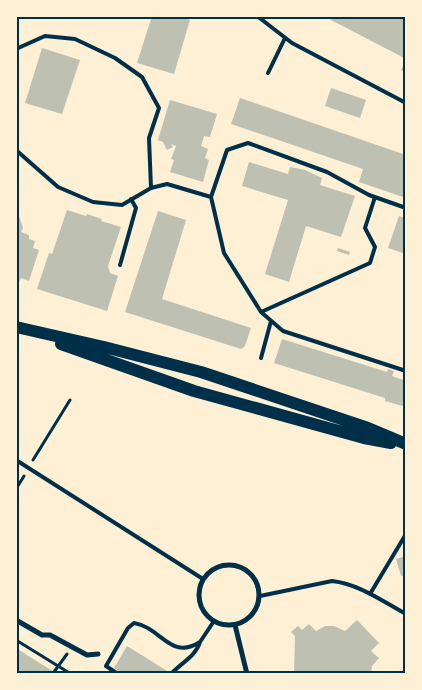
<svg xmlns="http://www.w3.org/2000/svg" width="422" height="690" font-family="'Varela Round',sans-serif">
  <style>
    .building { fill: #bec0b2 }
    .lines { fill: none; stroke-linecap: round; stroke-linejoin: round }
    .path { stroke: #003049; stroke-width: 3 }
    .service { stroke: #003049; stroke-width: 4 }
    .minor { stroke: #003049; stroke-width: 5 }
    .primary { stroke: #003049; stroke-width: 12 }
    .neatline { fill: none; stroke: #003049; stroke-width: 2 }
  </style>
  <rect width="100%" height="100%" fill="#fdf0d5"/>
  <path class="building" d="M 152,16 L 177,16 L 190,20 L 174,74 L 137,63 Z
    M 324,16 L 406,16 L 406,59 L 333,21 Z
    M 42,48 L 80,60 L 62,114 L 25,103 Z
    M 406,60 L 406,73 L 401,70 Z
    M 331,88 L 366,100 L 360,118 L 325,106 Z
    M 240,98 L 406,155 L 406,198 L 359,182 L 363,169 L 231,124 Z
    M 170,100 L 217,114 L 210,137 L 204,136 L 201,146 L 208,149 L 205,158 L 209,160 L 203,182 L 170,172 L 174,160 L 171,159 L 176,146 L 171,144 L 173,147 L 167,150 L 163,142 L 158,140 Z
    M 249,162 L 288,174 L 290,167 L 305,170 L 322,178 L 320,185 L 355,196 L 341,237 L 306,226 L 289,282 L 265,274 L 288,200 L 242,186 Z
    M 17,210 L 23,228 L 21,232 L 29,235 L 29,239 L 35,241 L 33,248 L 39,250 L 29,281 L 21,278 L 17,286 Z
    M 67,210 L 86,216 L 87,214 L 102,219 L 101,221 L 121,227 L 108,266 L 110,273 L 118,276 L 107,311 L 37,289 L 49,253 L 52,254 Z
    M 158,211 L 186,220 L 162,299 L 251,328 L 245,346 L 241,349 L 125,312 Z
    M 399,216 L 406,218 L 406,254 L 388,248 Z
    M 338,248 L 350,252 L 349,255 L 337,251 Z
    M 282,339 L 387,372 L 388,369 L 394,371 L 392,376 L 406,381 L 406,407 L 385,401 L 385,398 L 274,363 Z
    M 406,556 L 406,575 L 401,576 L 396,559 Z
    M 357,620 L 379,643 L 371,651 L 379,658 L 372,666 L 371,674 L 294,674 L 295,636 L 291,632 L 298,626 L 302,630 L 309,624 L 316,631 L 325,626 L 334,626 L 345,631 Z
    M 127,646 L 172,674 L 123,674 L 114,668 Z
    M 16,648 L 54,672 L 57,674 L 16,674 Z"/>
  <g class="lines">
    <path class="path" d="M 33,460 L 70,400
      M 16,489 L 24,476
      M 16,640 L 71,674
      M 54,672 L 67,654"/>
    <path class="service" d="M 257,16 L 292,43 L 406,103
      M 16,49 L 45,36 L 75,39 L 115,58 L 142,77 L 159,108 L 149,138 L 151,188
      M 268,73 L 285,38
      M 16,150 L 58,187 L 93,202 L 122,205 L 151,188 L 167,184 L 211,197 L 227,150 L 248,143 L 327,172 L 369,195 L 406,208
      M 211,197 L 224,253 L 261,312 L 283,331 L 406,371
      M 120,265 L 136,208 L 131,199
      M 261,312 L 370,263 L 375,247 L 365,228 L 375,197
      M 261,358 L 271,321
      M 16,460 L 203,579
      M 370,594 L 406,534
      M 260,596 L 332,581 C 359,584 382,601 406,614
      M 200,642 L 214,621
      M 118,674 L 106,666 L 128,628 L 134,623 C 161,627 170,661 200,642 C 196,656 181,663 171,674"/>
    <path class="minor" d="M199 595a30 30 0 1 1 60 0a30 30 0 1 1-60 0Z
      M 16,620 L 42,635 L 50,635 L 87,655 L 98,654
      M 235,625 L 247,674"/>
    <path class="primary" d="M 16,327 L 104,347 L 201,372 L 368,428 L 406,444
      M 61,344 L 194,391 L 364,438 L 391,443"/>
  </g>
  <rect width="422" height="690" fill="none" stroke="#fdf0d5" stroke-width="35"/>
  <rect x="18" y="18" width="386" height="654" class="neatline"/>
</svg>
